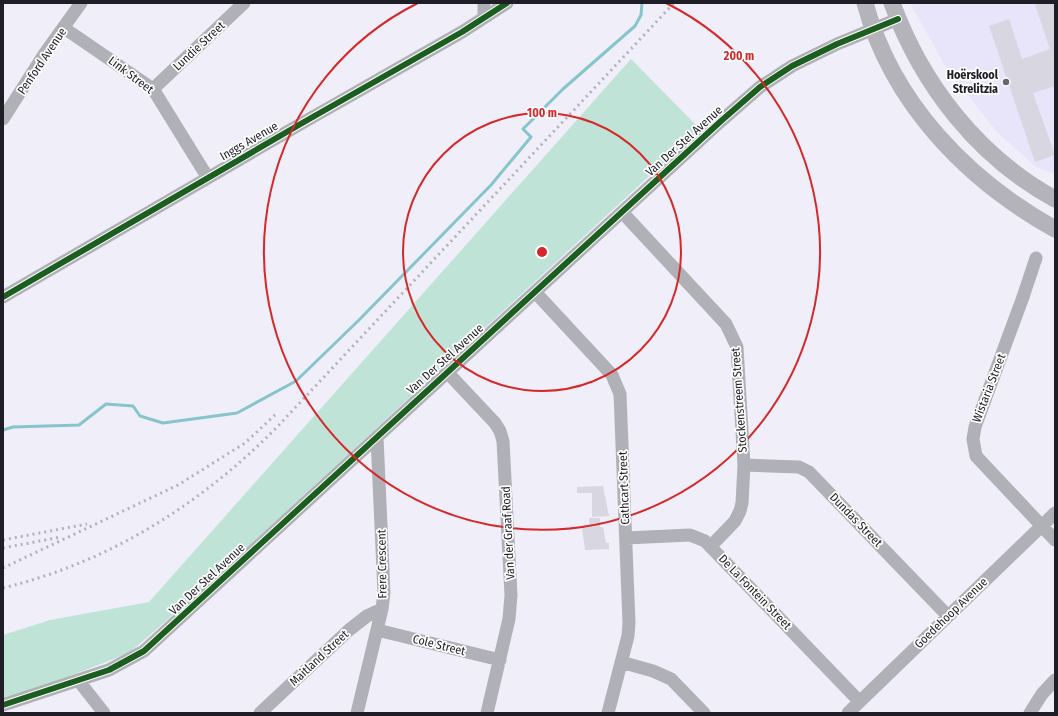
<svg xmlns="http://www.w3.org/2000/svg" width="1058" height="716" font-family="'Fira Sans Condensed',sans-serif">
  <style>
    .built { fill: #e8e5fa }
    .green { fill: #bfe4d7 }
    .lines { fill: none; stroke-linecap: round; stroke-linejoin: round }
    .stream { stroke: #87c5cc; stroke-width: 3 }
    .building { fill: #d8d6e0 }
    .minor { stroke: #b0b1b6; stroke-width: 13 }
    .major { stroke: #b4b3ba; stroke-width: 17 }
    .rail { stroke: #b4b2b9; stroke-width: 3; stroke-dasharray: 2 4; stroke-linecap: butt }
    .cycleway-casing { stroke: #fff; stroke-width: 8 }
    .cycleway { stroke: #1b5e20; stroke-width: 6 }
    .ring { fill: none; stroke: #d62828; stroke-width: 2 }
    .poi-dot { fill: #686670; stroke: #fff; stroke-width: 1.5 }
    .labels { text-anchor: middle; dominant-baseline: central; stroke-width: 3.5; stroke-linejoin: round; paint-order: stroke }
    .street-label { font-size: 12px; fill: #1f1d26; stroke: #fff }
    .poi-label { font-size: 12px; font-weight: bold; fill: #1f1d26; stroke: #fff; text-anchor: end }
    .centre { fill: #d62828; stroke: #fff; stroke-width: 2 }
    .ring-label { font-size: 12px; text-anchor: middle; font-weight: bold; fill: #d62828; stroke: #fff; stroke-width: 3.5; stroke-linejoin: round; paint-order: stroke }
  </style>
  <rect width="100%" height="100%" fill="#f0eef9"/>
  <path class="built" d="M 910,3 L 1055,3 L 1055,174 L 1036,167 L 997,132 L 945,66 Z"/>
  <path class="green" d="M 631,59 L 700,129 L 195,596 L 129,653 L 3,702 L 3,635 L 50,620 L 149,602 Z"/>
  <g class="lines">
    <path class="stream" d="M 3,430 L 13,427 L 79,425 L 106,404 L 133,406 L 140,416 L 163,423 L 237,413 L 296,381 L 359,320 L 491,185 L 531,137 L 523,129 L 563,89 L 635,26 L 641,15 L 642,3"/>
  </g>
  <path class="building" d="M 1041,3 L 1055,3 L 1055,86 L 1033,93 L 1055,155 L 1035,162 L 989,26 L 1009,19 L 1022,59 L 1050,49 L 1035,5 Z
    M 603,486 L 609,516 L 592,517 L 592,493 L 577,493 L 577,487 Z
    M 589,518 L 600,518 L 600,527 L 603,527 L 606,543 L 609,543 L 609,549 L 585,550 L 582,528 L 590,527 Z"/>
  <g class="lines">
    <path class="minor" d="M 484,18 L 484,3
      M 64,28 L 153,89 L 208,178
      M 153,89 L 244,3
      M 3,119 L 45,53 L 81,3
      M 622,212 L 726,324 L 737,347 L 744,465 L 742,503 L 740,511 L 735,521 L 711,546
      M 1036,258 L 1023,297 L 975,427 L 973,439 L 976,456 L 1055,540
      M 535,292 L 612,375 L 620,394 L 629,623 L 628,636 L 608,713
      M 3,297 L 304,122 L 462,32 L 507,3
      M 447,372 L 495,423 L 500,431 L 503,441 L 511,595 L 509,619 L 487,713
      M 744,465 L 799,467 L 809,472 L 948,616
      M 626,538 L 690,535 L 705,541 L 859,701
      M 377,630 L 500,660
      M 621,662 L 653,671 L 671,679 L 704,713
      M 78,680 L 104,713
      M 3,705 L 109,670 L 144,651 L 721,121 L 760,87 L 792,66 L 837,44 L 898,19
      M 260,713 L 349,630 L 367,616 L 382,609
      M 357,713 L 382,609 L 384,593 L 377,437
      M 848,713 L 1055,513
      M 1030,713 L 1042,694 L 1055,680"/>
    <path class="major" d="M 865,3 C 892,103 967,180 1055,229
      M 892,3 C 922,85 978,157 1055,199"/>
    <path class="rail" d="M 3,540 L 87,524
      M 3,548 L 61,537
      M 3,568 L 178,485 L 245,443 L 276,414
      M 3,588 C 110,562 203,503 279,425 L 674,3"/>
    <g class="cycleway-casing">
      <path id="cycleway" d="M 3,297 L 304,122 L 462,32 L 507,3
        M 3,705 L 109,670 L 144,651 L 721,121 L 760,87 L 792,66 L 837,44 L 898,19"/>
    </g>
    <use href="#cycleway" class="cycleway"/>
  </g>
  <g class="ring">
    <circle cx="542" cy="252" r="139"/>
    <path d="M666 3A278 278 0 1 1 418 3"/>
  </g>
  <circle class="poi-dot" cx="1006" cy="82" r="4"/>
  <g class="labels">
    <g class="street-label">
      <text transform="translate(199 46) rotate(-43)">Lundie Street</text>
      <text transform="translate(42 61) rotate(-56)">Penford Avenue</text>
      <text transform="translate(131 75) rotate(37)">Link Street</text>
      <text transform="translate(249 141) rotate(-30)">Inggs Avenue</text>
      <text transform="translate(684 141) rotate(-42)">Van Der Stel Avenue</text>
      <text transform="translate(445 359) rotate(-42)">Van Der Stel Avenue</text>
      <text transform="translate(989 388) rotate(-69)">Wistaria Street</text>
      <text transform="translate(739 400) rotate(-94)">Stockenstreem Street</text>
      <text transform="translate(624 488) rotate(-92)">Cathcart Street</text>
      <text transform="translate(856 520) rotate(46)">Dundas Street</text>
      <text transform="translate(508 533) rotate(-93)">Van der Graaf Road</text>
      <text transform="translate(382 564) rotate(-91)">Frere Crescent</text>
      <text transform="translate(207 579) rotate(-43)">Van Der Stel Avenue</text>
      <text transform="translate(755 592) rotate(46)">De La Fontein Street</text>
      <text transform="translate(951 613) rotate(-44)">Goedehoop Avenue</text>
      <text transform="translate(439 645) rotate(14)">Cole Street</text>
      <text transform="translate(319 658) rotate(-43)">Maitland Street</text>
    </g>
    <g class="poi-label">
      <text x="998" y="75">Hoërskool<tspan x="998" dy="14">Strelitzia</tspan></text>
    </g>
  </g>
  <circle cx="542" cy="252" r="6" class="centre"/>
  <g class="ring-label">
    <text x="739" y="60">200 m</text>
    <text x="542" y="117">100 m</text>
  </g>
  <rect width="1058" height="716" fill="none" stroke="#1f1d26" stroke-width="8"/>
</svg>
